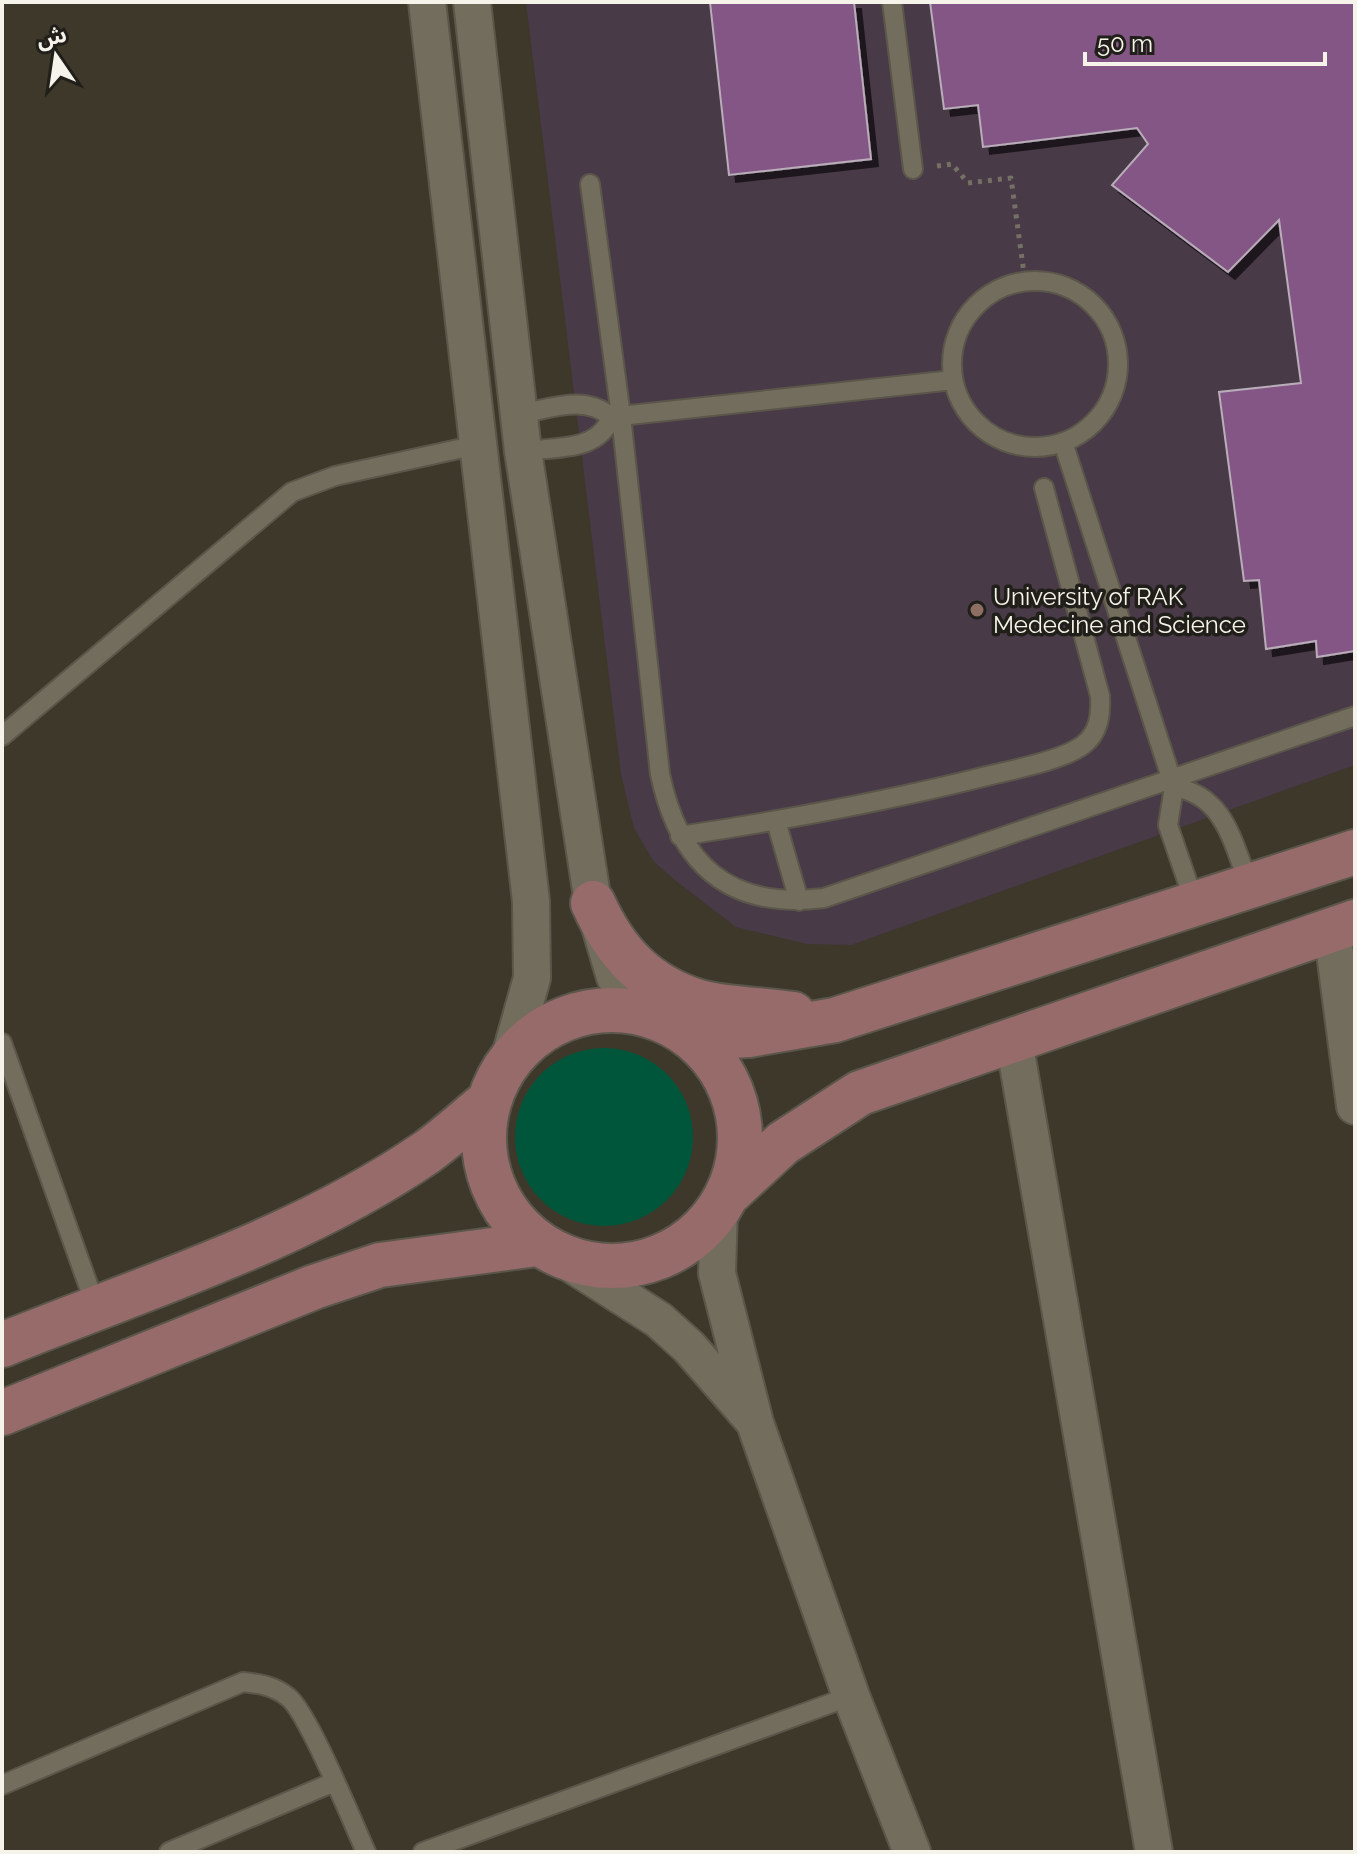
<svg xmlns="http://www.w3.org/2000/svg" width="1357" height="1854" font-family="Raleway,'Noto Sans Arabic',sans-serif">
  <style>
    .education { fill: #493a48 }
    .green { fill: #00563b }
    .building { fill: #835685; stroke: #baadba; stroke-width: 2; filter: url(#shadow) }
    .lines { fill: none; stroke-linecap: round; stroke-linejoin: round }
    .lane-casing { stroke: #5b564a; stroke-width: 22 }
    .street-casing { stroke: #5b564a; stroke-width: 40 }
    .secondary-casing { stroke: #5b564a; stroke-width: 48 }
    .path { stroke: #757064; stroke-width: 5; stroke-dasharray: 4 6; stroke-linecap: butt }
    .lane { stroke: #736d5e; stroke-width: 18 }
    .street { stroke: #736d5e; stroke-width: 36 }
    .secondary { stroke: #976b6a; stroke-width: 44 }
    .education-dot { fill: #8d6e63; stroke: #211f19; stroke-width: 3 }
    .labels { text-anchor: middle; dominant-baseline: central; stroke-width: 7; stroke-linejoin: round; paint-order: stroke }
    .poi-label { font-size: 24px; fill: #f6f3ea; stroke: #211f19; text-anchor: start }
  </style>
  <defs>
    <filter id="shadow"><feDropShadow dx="7" dy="7" stdDeviation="0" flood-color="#0009"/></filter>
  </defs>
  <rect width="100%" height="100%" fill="#3d382a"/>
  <path class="education" d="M 526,2 L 1355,2 L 1355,765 L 851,945 L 807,944 L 736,927 L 676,881 L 654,862 L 634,828 L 621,774 Z"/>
  <path class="green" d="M515 1137a89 89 0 1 1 178 0a89 89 0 1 1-178 0Z"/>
  <path class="building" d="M 710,2 L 854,2 L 871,159 L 729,175 Z
    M 930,2 L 1355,2 L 1355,651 L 1317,657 L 1316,641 L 1266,649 L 1259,580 L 1244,581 L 1219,392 L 1301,383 L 1279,220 L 1228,272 L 1112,185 L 1148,144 L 1137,128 L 983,147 L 978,105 L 944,109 Z"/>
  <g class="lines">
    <g class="lane-casing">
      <path id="lane" d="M 892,2 L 913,169
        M 590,184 L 621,416 L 660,774 C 679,865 729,910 824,898 L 1355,716
        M952 364a83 83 0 1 1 166 0a83 83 0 1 1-166 0Z
        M 519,414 C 550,409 585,394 611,417 L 953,380
        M 1063,442 L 1174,787 L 1168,825 L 1195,904
        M 523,451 C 555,447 599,452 611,417
        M 2,736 L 292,492 L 335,476 L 477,445
        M 1174,787 C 1226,796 1232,843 1250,886
        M 776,821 L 799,901
        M 680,836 C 785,820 888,801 991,775 C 1016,769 1063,760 1083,745 C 1099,733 1101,715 1100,696 L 1044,488
        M 2,1043 L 96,1307
        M 2,1785 L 243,1682 C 261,1684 274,1686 288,1697 C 308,1712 353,1823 366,1852
        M 169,1852 L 334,1782
        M 423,1852 L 851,1696"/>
    </g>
    <g class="street-casing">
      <path id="street" d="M 427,2 L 531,901 L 532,978 L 509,1060
        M 472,2 L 523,451 L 593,903 L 615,977 L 658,1018
        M 1332,930 L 1355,1106
        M 1014,1041 L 1154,1852
        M 719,1210 L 717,1273 L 755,1423 L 851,1696 L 912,1852
        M 559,1256 L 659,1320 L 689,1347 L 752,1419"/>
    </g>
    <g class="secondary-casing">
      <path id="secondary" d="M 593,903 C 615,952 646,986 699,1002 C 728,1010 763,1009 793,1014
        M484 1138a128 128 0 1 1 256 0a128 128 0 1 1-256 0Z
        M 693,1038 L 749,1035 L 835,1020 L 1355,852
        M 729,1193 L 783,1143 L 860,1093 L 1355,922
        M 2,1345 C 145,1287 299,1240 427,1152 C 448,1137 467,1119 488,1102
        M 2,1413 L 314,1287 L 380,1265 L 537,1244"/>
    </g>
    <path class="path" d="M 937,166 L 952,164 L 968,183 L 1011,178 L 1025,281"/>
    <use href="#lane" class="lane"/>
    <use href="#street" class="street"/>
    <use href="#secondary" class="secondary"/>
  </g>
  <circle class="education-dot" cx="977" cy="610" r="8"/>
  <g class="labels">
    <g class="poi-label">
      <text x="993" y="596">University of RAK<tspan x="993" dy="28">Medecine and Science</tspan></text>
    </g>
  </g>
  <rect width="1357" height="1854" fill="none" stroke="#f6f3ea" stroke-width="8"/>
  <g transform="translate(56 56) rotate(347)" stroke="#211f19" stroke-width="6" paint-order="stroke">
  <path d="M0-6L14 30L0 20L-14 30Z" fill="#f6f3ea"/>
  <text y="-12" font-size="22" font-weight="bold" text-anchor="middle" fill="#f6f3ea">ش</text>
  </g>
  <path d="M1085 52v12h240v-12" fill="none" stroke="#f6f3ea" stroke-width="4"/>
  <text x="1097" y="52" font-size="24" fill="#f6f3ea" stroke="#211f19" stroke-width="6" paint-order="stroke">50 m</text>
</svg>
